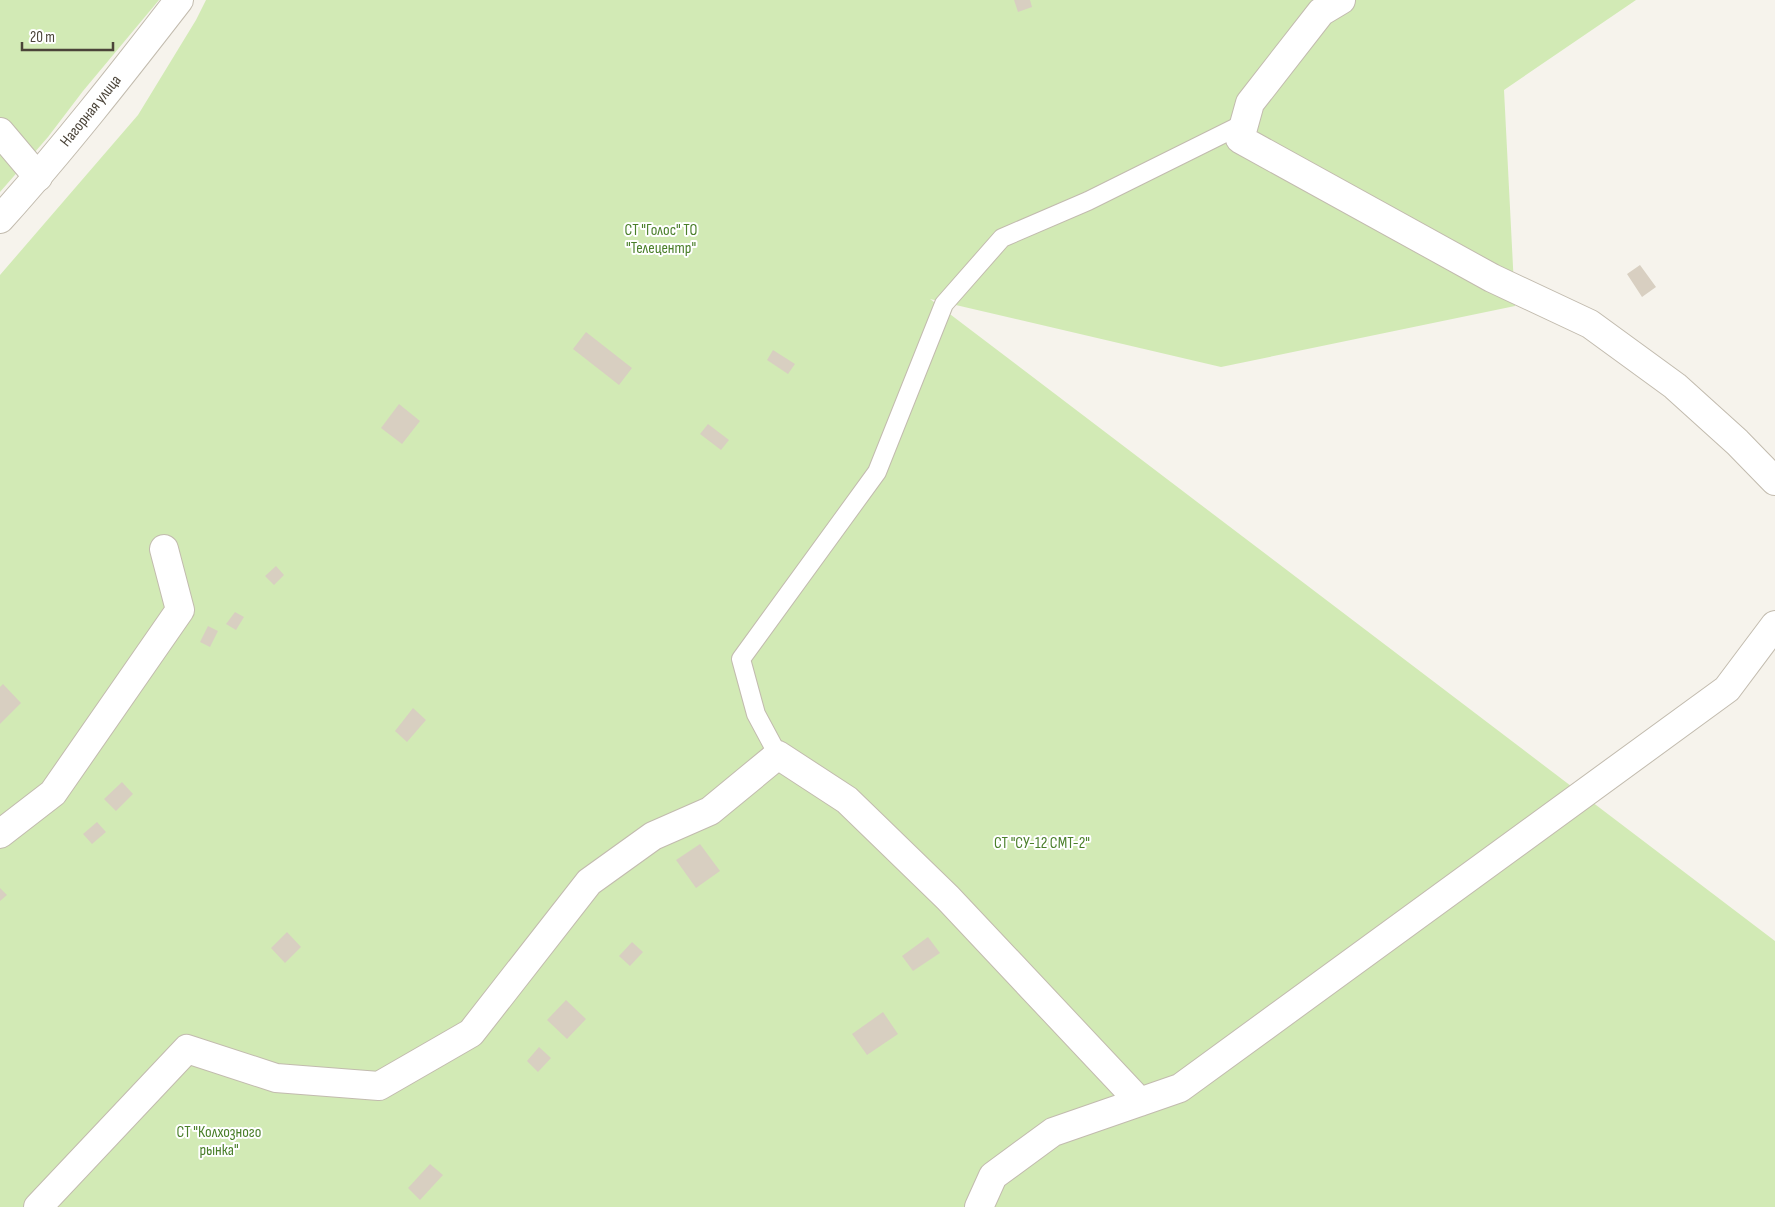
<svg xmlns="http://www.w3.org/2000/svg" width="1775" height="1207" font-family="'Sofia Sans Condensed',sans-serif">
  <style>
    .green { fill: #d2eab5 }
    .building { fill: #d8cfc1 }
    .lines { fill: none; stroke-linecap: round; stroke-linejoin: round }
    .service-casing { stroke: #c2bbae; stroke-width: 20 }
    .minor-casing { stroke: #c2bbae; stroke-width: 30 }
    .tertiary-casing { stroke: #c2bbae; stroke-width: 30 }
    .service { stroke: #fff; stroke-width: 18 }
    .minor { stroke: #fff; stroke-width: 28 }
    .tertiary { stroke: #fff; stroke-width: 28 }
    .labels { text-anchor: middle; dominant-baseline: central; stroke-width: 4; stroke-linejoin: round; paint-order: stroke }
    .street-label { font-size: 16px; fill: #4b4439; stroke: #fff }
    .park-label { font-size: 16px; fill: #4a7f2a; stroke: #fff }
  </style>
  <rect width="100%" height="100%" fill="#f6f3ec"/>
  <path class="green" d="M 0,0 L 159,0 L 83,91 L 48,137 L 0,192 Z
    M 206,0 L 1636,0 L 1504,90 L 1515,306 L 1221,367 L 930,299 L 1775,941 L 1775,1207 L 0,1207 L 0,275 L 138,115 L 196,20 Z"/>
  <path class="building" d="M 1014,0 L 1030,0 L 1032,7 L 1018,12 Z
    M 1640,265 L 1656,287 L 1642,297 L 1627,274 Z
    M 586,332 L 632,368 L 619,385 L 573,349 Z
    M 773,350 L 795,364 L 788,374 L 767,360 Z
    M 399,404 L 420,421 L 402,444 L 381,428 Z
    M 708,424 L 729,440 L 721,450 L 700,434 Z
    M 276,566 L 284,575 L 274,585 L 265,576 Z
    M 235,612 L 244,617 L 236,630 L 226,624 Z
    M 208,626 L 218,631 L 210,647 L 200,642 Z
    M 3,684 L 21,703 L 0,724 L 0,687 Z
    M 413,708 L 426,720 L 407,742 L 395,731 Z
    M 122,782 L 133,794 L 116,811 L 104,799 Z
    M 97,822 L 106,832 L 92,844 L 83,834 Z
    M 700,844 L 720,871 L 696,888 L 676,860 Z
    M 0,888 L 7,895 L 0,901 Z
    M 287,932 L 301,947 L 285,963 L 271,948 Z
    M 928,937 L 940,953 L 913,971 L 902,956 Z
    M 632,942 L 643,952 L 630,966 L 619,956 Z
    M 566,1000 L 586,1019 L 567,1039 L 547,1020 Z
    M 883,1012 L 898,1034 L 867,1055 L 852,1034 Z
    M 539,1047 L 551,1058 L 538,1072 L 527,1061 Z
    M 430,1164 L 443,1175 L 420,1200 L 408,1188 Z"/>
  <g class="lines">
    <g class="service-casing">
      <path id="service" d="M 778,755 L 756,714 L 741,659 L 877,472 L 944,304 L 1002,238 L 1088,201 L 1245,123"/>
    </g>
    <g class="minor-casing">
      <path id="minor" d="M 1341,0 L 1321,12 L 1250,103 L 1240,139 L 1492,278 L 1590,324 L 1675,386 L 1737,442 L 1775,481
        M 0,132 L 38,177
        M 0,834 L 53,793 L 180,610 L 164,549
        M 38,1207 L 187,1049 L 276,1078 L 379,1086 L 471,1033 L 589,882 L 653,836 L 710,811 L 778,755 L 847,800 L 948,898 L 1140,1102
        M 979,1207 L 993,1176 L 1053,1132 L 1180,1088 L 1727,689 L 1775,625"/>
    </g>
    <g class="tertiary-casing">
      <path id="tertiary" d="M 0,219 C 63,149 121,75 179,0"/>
    </g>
    <use href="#service" class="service"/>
    <use href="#minor" class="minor"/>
    <use href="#tertiary" class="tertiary"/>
  </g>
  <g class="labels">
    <g class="street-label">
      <text transform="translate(91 111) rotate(-51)">Нагорная улица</text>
    </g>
    <g class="park-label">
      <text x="661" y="230">СТ "Голос" ТО<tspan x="661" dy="18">"Телецентр"</tspan></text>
      <text x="1042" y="843">СТ "СУ-12 СМТ-2"</text>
      <text x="219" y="1132">СТ "Колхозного<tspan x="219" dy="18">рынка"</tspan></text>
    </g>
  </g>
  <path d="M22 42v8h91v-8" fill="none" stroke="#4b4439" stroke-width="2.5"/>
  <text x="30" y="42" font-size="15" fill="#4b4439" stroke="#ffffff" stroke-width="4" paint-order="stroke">20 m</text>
</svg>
